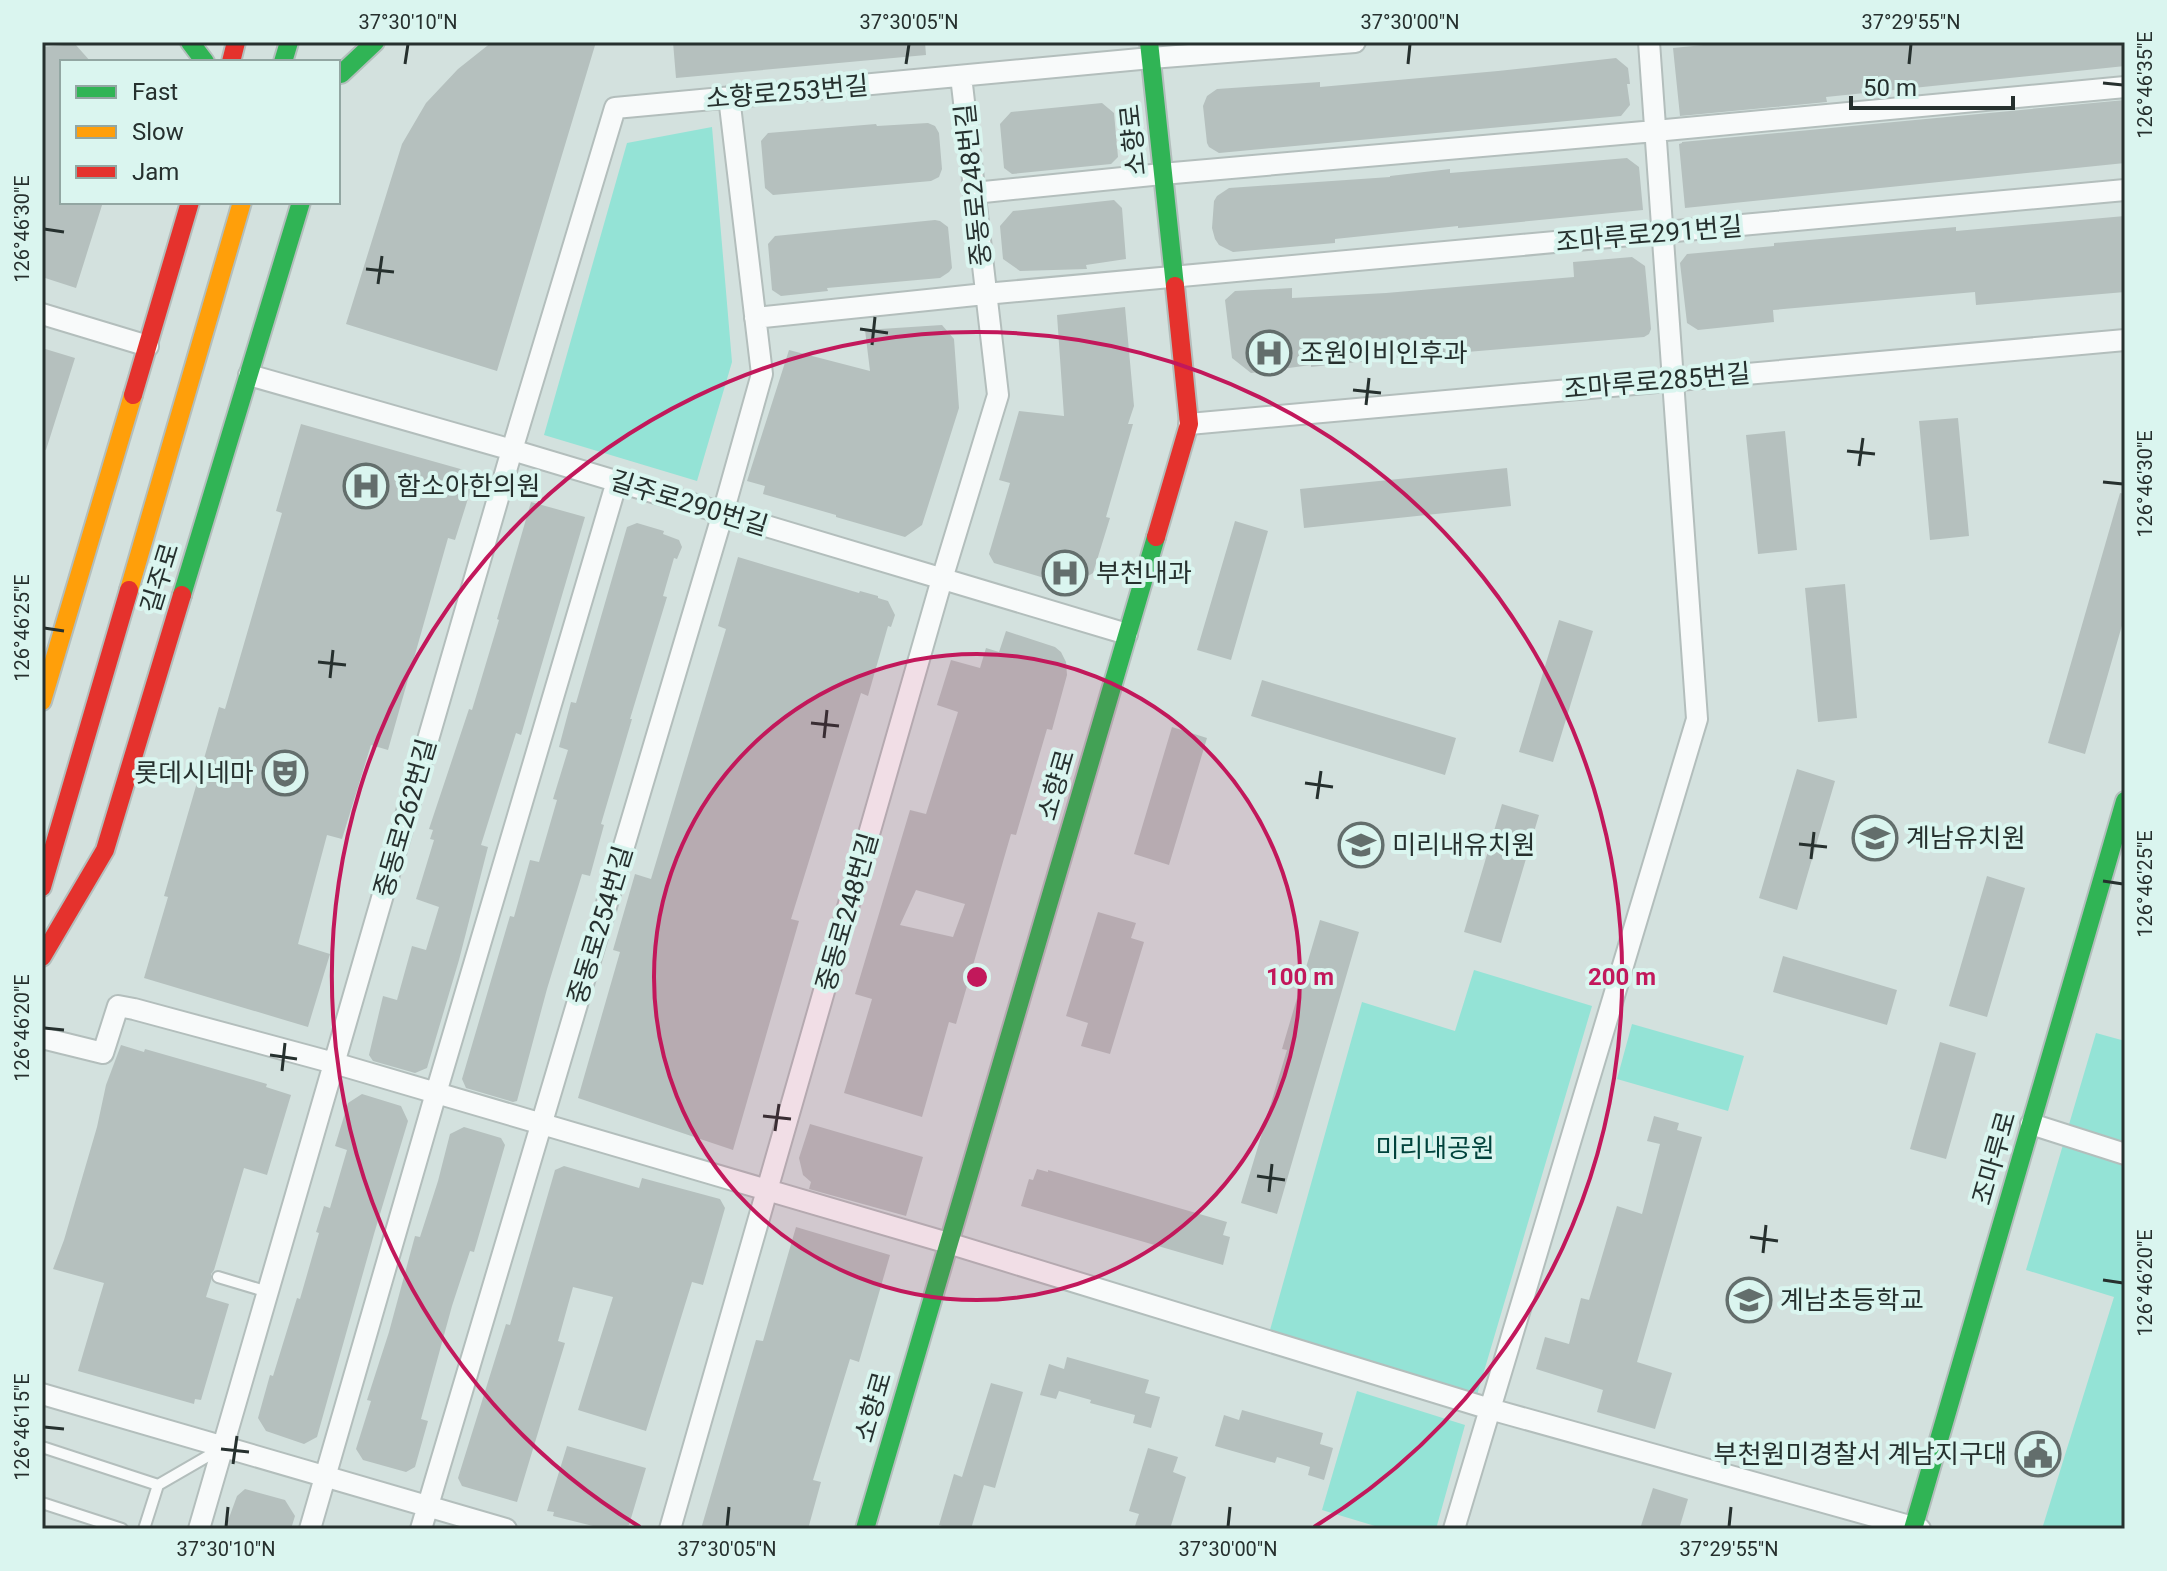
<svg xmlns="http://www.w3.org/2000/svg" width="2167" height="1571" font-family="Roboto,'Noto Sans KR',sans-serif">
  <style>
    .green { fill: #94e3d6 }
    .building { fill: #b5c0be; fill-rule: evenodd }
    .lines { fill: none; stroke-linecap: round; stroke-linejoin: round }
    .lane-casing { stroke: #b3bebc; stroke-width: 14 }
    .street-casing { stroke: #b3bebc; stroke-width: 24 }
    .fast-casing { stroke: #b3bebc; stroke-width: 22 }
    .slow-casing { stroke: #b3bebc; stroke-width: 22 }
    .jam-casing { stroke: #b3bebc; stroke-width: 22 }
    .lane { stroke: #f8fafa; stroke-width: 10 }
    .street { stroke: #f8fafa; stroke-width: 20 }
    .fast { stroke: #30b455; stroke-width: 18 }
    .slow { stroke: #ff9f0a; stroke-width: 18 }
    .jam { stroke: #e5322d; stroke-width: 18 }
    .ticks { fill: none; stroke: #26302e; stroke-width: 3 }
    .ring { fill: none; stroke: #c2185b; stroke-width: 4 }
    .labels { text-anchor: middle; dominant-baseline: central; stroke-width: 8; stroke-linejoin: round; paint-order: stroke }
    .street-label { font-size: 26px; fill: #26302e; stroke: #daf5ef }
    .poi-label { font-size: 26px; fill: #26302e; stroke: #daf5ef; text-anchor: start }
    .park-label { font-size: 26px; fill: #00433c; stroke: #daf5ef }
    .centre { fill: #c2185b; stroke: #daf5ef; stroke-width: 4 }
    .ring-label { font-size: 24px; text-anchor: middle; font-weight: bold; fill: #c2185b; stroke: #daf5ef; stroke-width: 8; stroke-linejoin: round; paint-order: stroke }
    .neatline { fill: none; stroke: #26302e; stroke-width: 3 }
    .ticks-label { font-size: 20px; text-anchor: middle; fill: #26302e }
  </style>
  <rect width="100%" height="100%" fill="#d3e1de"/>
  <path class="green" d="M 712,127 L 732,362 L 697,481 L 544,435 L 627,143 Z
    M 1474,970 L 1592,1006 L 1477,1395 L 1270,1330 L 1362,1002 L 1455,1031 Z
    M 1632,1024 L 1744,1056 L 1728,1111 L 1617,1079 Z
    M 2096,1033 L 2125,1041 L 2125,1529 L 2042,1529 L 2114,1297 L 2026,1270 Z
    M 1357,1391 L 1465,1425 L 1436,1529 L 1385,1529 L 1322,1510 Z"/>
  <path class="building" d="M 492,42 L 596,42 L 497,371 L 346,324 L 402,144 L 426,103 L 458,69 Z
    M 673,42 L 925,42 L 926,55 L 676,78 Z
    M 1734,42 L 2125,42 L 2125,66 L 1826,97 L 1827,102 L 1680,116 L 1673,48 Z
    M 75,44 L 91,62 L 62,62 L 62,202 L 103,202 L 76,288 L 42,277 L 42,47 Z
    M 1616,58 L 1628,68 L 1630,84 L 1627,84 L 1630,105 L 1621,116 L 1219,153 L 1209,147 L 1207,143 L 1203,106 L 1207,96 L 1217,89 L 1320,82 L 1320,87 L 1498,71 Z
    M 2125,100 L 2125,163 L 1685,208 L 1679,144 L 1682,143 L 1682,142 Z
    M 1102,103 L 1114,113 L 1118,157 L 1111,164 L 1012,174 L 1004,168 L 1000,124 L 1011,112 Z
    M 928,123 L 935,126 L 939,133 L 942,169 L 939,177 L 931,181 L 773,195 L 765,188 L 761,141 L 768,133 L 876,124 L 877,126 Z
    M 1627,158 L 1639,167 L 1643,210 L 1458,228 L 1458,226 L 1335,239 L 1335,243 L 1233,252 L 1219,245 L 1215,239 L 1212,228 L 1214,201 L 1217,196 L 1229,188 L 1390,177 L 1390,176 L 1450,169 L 1450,173 Z
    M 1114,200 L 1122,208 L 1126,259 L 1086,265 L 1087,269 L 1020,271 L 1003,259 L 1000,226 L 1013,211 Z
    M 2125,216 L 2125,292 L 1976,305 L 1975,292 L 1773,310 L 1774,322 L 1698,330 L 1687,323 L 1680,263 L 1687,254 L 1774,246 L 1774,243 L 1956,227 L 1956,231 Z
    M 935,220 L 940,221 L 948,227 L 952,268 L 949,272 L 940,278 L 827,288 L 828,291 L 781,296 L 772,290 L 768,244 L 775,236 Z
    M 1632,257 L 1645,266 L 1651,329 L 1649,334 L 1644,337 L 1396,358 L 1311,367 L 1311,365 L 1251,373 L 1232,358 L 1225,300 L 1235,291 L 1292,288 L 1292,298 L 1386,293 L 1574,277 L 1573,262 Z
    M 1125,307 L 1134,406 L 1128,424 L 1133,424 L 1106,517 L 1110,518 L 1093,573 L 1071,586 L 994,563 L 989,554 L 1010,483 L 999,480 L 1019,411 L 1064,416 L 1057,315 Z
    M 942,325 L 954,339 L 959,408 L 922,525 L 905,537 L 836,517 L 836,515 L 763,494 L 765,486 L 747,481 L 789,350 L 870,371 L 865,330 Z
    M 42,348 L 75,358 L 46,450 L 42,449 Z
    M 1958,418 L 1969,536 L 1930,540 L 1919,421 Z
    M 301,424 L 464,470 L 471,489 L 455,540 L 448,538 L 388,750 L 371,745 L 342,839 L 327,835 L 298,944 L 330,954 L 308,1027 L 144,978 L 168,897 L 164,896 L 219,707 L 225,709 L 282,513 L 276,511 Z
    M 1785,431 L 1797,550 L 1758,554 L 1746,435 Z
    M 1507,468 L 1511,506 L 1304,528 L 1300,489 Z
    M 2120,493 L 2125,494 L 2125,615 L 2085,754 L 2048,743 Z
    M 531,502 L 585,517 L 521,735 L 516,733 L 481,845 L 488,847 L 459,960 L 427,1068 L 415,1073 L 373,1061 L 369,1055 L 383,996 L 397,1000 L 412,946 L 426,950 L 439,907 L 416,899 L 434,840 L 430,839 L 433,830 L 429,829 L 469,709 L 472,710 L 499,620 L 497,619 Z
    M 1235,521 L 1268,531 L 1231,660 L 1197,650 Z
    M 637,523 L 664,531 L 663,534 L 679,540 L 682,547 L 677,559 L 674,558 L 663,596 L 667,597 L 630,719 L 632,719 L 601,824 L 604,825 L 590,876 L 582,874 L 547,989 L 517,1101 L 513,1102 L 466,1088 L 462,1079 L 510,916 L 514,917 L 530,860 L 539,862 L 557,800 L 553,799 L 568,750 L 559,747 L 571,702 L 576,703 L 627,527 Z
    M 738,557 L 859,593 L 860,591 L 878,596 L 878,598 L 888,601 L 895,615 L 891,627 L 888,626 L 868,696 L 861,693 L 791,919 L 799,921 L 733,1150 L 578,1098 L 620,952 L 613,950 L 635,874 L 651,879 L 726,629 L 718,626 Z
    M 1845,584 L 1857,718 L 1818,722 L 1805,588 Z
    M 1559,620 L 1593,631 L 1553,762 L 1519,752 Z
    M 1006,631 L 1055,647 L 1061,652 L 1066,662 L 1067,675 L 1052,730 L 1047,729 L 1016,835 L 1011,834 L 956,1024 L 949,1022 L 922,1117 L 844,1093 L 872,999 L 855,994 L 910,810 L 926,814 L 958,712 L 937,705 L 951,660 L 980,668 L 986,648 L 999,652 ZM 916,890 L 965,904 L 953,937 L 900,925 Z
    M 1262,680 L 1456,738 L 1445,775 L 1251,716 Z
    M 1172,727 L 1207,738 L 1169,865 L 1134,854 Z
    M 1797,769 L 1835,781 L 1797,910 L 1759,898 Z
    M 1502,804 L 1539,815 L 1501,943 L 1464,932 Z
    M 1987,876 L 2025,888 L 1987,1017 L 1949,1006 Z
    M 1098,912 L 1136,923 L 1131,938 L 1144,942 L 1110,1054 L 1081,1046 L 1088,1023 L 1066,1016 Z
    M 1320,920 L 1359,932 L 1277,1214 L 1241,1203 L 1287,1050 L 1282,1049 Z
    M 1783,956 L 1897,990 L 1887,1025 L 1773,992 Z
    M 1940,1042 L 1976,1053 L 1946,1159 L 1910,1149 Z
    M 121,1045 L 144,1052 L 145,1049 L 267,1084 L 266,1087 L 291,1095 L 267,1175 L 244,1168 L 214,1270 L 211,1274 L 211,1281 L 206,1297 L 229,1304 L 201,1400 L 195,1399 L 194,1404 L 78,1371 L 104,1283 L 53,1269 L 64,1240 L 97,1127 L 106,1085 Z
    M 362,1094 L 401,1106 L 408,1121 L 374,1234 L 317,1437 L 304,1444 L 266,1431 L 258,1418 L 270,1375 L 273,1376 L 297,1298 L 300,1299 L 319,1233 L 316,1232 L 324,1206 L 330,1208 L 347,1150 L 335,1146 L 348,1103 Z
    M 1654,1116 L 1679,1123 L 1677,1130 L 1702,1137 L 1637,1362 L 1672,1373 L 1655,1429 L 1597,1412 L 1603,1390 L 1536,1369 L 1545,1337 L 1569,1344 L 1581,1298 L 1589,1300 L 1617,1206 L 1642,1214 L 1660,1144 L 1647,1141 Z
    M 810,1124 L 923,1157 L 906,1216 L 809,1189 L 811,1182 L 803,1175 L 799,1158 Z
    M 464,1127 L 501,1138 L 505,1145 L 474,1252 L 470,1251 L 452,1306 L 421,1419 L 428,1421 L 415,1467 L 406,1472 L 363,1460 L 356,1449 L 371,1401 L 367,1400 L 389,1332 L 415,1236 L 420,1237 L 438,1181 L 450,1134 Z
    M 564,1166 L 639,1188 L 642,1178 L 720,1199 L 725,1208 L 703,1285 L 692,1282 L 646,1431 L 578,1410 L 613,1297 L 573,1287 L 558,1341 L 565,1343 L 517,1502 L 462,1486 L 458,1478 L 506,1324 L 510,1325 L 555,1170 Z
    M 1037,1169 L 1048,1172 L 1048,1170 L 1227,1222 L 1223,1235 L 1230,1237 L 1223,1265 L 1021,1206 L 1029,1179 L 1033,1180 Z
    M 796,1227 L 890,1255 L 859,1362 L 850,1359 L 813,1480 L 821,1482 L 808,1529 L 701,1529 L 756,1340 L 763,1341 Z
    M 1067,1357 L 1149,1380 L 1145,1393 L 1160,1397 L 1151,1428 L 1133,1423 L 1135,1415 L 1090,1403 L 1091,1400 L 1059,1391 L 1056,1399 L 1040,1395 L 1049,1364 L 1064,1369 Z
    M 991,1383 L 1023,1392 L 995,1488 L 984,1485 L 971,1529 L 951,1529 L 939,1525 L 954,1474 L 962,1477 Z
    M 1242,1410 L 1323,1433 L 1320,1444 L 1333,1448 L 1324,1480 L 1308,1475 L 1310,1467 L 1277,1457 L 1275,1463 L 1215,1446 L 1224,1415 L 1239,1420 Z
    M 567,1446 L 646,1468 L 629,1525 L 619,1529 L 605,1529 L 553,1516 L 554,1512 L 547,1511 Z
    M 1148,1448 L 1178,1457 L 1173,1472 L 1186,1477 L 1170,1529 L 1134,1529 L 1139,1514 L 1129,1511 Z
    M 1653,1488 L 1688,1499 L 1679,1529 L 1640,1529 Z
    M 245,1489 L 285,1500 L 295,1516 L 291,1529 L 225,1529 L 237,1496 Z"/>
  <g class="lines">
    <g class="lane-casing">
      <path id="lane" d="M 218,1277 L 268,1292
        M 42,1447 L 158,1485
        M 42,1503 L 122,1529
        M 144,1529 L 158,1485 L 222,1448"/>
    </g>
    <g class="street-casing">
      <path id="street" d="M 974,193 L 1162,174 L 1655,131 L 2125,87
        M 42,314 L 148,346
        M 755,318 L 985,294 L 2125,190
        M 249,375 L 512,450 L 1127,634
        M 1189,424 L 2125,340
        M 42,1038 L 103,1053 L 118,1006 L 134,1009 L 334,1063 L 948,1243 L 1490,1409 L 1920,1529
        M 2031,1124 L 2125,1154
        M 42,1394 L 506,1529
        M 199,1529 L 512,450 L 615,108 L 1151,58 L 1355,42
        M 310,1529 L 436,1093 L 617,481
        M 421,1529 L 723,513 L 762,374 L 729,97
        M 670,1529 L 942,579 L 998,395 L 961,76
        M 1454,1529 L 1697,719 L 1649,42"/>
    </g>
    <g class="fast-casing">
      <path id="fast" d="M 190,42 L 205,62
        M 1149,42 L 1175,286
        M 283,62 L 289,42
        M 341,74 L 375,42
        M 182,595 L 301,202
        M 865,1529 L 1156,537
        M 1913,1529 L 2125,801"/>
    </g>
    <g class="slow-casing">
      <path id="slow" d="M 129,590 L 242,202
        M 42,701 L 133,395"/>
    </g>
    <g class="jam-casing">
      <path id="jam" d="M 231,62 L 236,42
        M 133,395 L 190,202
        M 1156,537 L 1189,424 L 1175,286
        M 42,887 L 129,590
        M 42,957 L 105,850 L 182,595"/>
    </g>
    <use href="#lane" class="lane"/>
    <use href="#street" class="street"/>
    <use href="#fast" class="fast"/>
    <use href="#slow" class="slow"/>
    <use href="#jam" class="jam"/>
  </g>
  <path class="ticks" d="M 405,64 L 408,44M 906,64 L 909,44M 1408,64 L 1410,44M 1909,64 L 1911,44M 2103,83 L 2123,85M 44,229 L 64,232M 366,269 L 394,272M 378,284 L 382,256M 860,329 L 888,333M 872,345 L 875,317M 1353,390 L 1381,393M 1366,405 L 1369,378M 1847,451 L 1875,454M 1859,466 L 1863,438M 2103,482 L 2123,484M 44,628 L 64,631M 318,662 L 346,665M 330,678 L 333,650M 811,723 L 839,726M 824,738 L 827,710M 1305,783 L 1333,787M 1317,799 L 1321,771M 1799,844 L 1827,847M 1811,859 L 1814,832M 2103,881 L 2123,884M 44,1028 L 64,1030M 270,1055 L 297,1059M 282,1071 L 285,1043M 763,1116 L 791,1119M 775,1131 L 779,1104M 1257,1176 L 1285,1180M 1269,1192 L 1272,1164M 1750,1237 L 1778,1241M 1763,1253 L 1766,1225M 2103,1280 L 2123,1283M 44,1427 L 64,1429M 221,1449 L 249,1452M 233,1464 L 237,1436M 226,1527 L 228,1507M 727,1527 L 729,1507M 1228,1527 L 1230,1507M 1729,1527 L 1731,1507"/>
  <circle cx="977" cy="977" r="323" fill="#c2185b" fill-opacity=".12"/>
  <g class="ring">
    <circle cx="977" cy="977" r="323"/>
    <path d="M640 1527A645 645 0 1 1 1314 1527"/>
  </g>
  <defs>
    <g id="hospital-ring" transform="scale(2.3)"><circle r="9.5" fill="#daf5ef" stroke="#636e6c" stroke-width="1.5"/><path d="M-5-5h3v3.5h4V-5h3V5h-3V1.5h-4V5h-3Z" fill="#636e6c"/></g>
    <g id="theatre-ring" transform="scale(2.3)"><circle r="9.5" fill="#daf5ef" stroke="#636e6c" stroke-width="1.5"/><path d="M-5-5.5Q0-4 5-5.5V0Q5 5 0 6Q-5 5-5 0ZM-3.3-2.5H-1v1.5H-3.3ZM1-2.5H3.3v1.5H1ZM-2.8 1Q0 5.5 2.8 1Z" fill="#636e6c"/></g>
    <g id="school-ring" transform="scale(2.3)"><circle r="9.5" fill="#daf5ef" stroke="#636e6c" stroke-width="1.5"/><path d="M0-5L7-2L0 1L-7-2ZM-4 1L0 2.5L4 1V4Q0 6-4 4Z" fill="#636e6c"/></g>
    <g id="civic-ring" transform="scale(2.3)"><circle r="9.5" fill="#daf5ef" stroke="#636e6c" stroke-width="1.5"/><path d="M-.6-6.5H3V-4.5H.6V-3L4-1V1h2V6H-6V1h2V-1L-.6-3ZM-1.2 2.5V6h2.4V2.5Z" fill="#636e6c"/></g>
  </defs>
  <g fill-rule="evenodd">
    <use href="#hospital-ring" x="1269" y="353"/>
    <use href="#hospital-ring" x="366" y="486"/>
    <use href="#hospital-ring" x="1065" y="573"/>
    <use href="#theatre-ring" x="285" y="773"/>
    <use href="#school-ring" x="1875" y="838"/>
    <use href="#school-ring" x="1361" y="845"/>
    <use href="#school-ring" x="1749" y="1300"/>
    <use href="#civic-ring" x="2038" y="1454"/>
  </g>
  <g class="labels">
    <g class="street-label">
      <text transform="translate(787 92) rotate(-5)">소향로253번길</text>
      <text transform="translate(1133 140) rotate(-96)">소향로</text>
      <text transform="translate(973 185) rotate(-96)">중동로248번길</text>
      <text transform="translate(1649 234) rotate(-5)">조마루로291번길</text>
      <text transform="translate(1657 381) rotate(-5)">조마루로285번길</text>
      <text transform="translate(689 503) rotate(17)">길주로290번길</text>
      <text transform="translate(160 578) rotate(-73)">길주로</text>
      <text transform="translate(1056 785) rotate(-74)">소향로</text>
      <text transform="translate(405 818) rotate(-74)">중동로262번길</text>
      <text transform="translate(847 912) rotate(-74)">중동로248번길</text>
      <text transform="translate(600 925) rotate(-73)">중동로254번길</text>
      <text transform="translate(1994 1158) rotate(-74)">조마루로</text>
      <text transform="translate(873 1407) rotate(-74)">소향로</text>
    </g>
    <g class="poi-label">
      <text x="1300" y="353">조원이비인후과</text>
      <text x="397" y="486">함소아한의원</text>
      <text x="1096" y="573">부천내과</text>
      <text x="254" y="773" text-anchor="end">롯데시네마</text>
      <text x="1906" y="838">계남유치원</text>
      <text x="1392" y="845">미리내유치원</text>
      <text x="1780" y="1300">계남초등학교</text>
      <text x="2007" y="1454" text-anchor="end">부천원미경찰서 계남지구대</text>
    </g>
    <g class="park-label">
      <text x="1435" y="1148">미리내공원</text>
    </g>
  </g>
  <circle cx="977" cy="977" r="12" class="centre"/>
  <g class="ring-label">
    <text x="1300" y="985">100 m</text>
    <text x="1622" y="985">200 m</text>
  </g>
  <rect width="2167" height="1571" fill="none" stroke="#daf5ef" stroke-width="88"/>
  <rect x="60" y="60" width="280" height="144" fill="#daf5ef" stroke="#92a6a2" stroke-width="2"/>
  <rect x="76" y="86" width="40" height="12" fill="#30b455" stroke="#92a6a2" stroke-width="2"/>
  <text x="132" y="100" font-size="24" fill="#26302e">Fast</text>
  <rect x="76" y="126" width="40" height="12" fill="#ff9f0a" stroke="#92a6a2" stroke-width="2"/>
  <text x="132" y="140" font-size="24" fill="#26302e">Slow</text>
  <rect x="76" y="166" width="40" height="12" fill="#e5322d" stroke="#92a6a2" stroke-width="2"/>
  <text x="132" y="180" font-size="24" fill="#26302e">Jam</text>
  <path d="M1851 96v12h162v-12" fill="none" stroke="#26302e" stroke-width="4"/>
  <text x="1863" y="96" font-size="24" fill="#26302e" stroke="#daf5ef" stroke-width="6" paint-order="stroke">50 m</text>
  <rect x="44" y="44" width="2079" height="1483" class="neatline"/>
  <g class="ticks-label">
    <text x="408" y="29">37°30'10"N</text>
    <text x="909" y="29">37°30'05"N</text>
    <text x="1410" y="29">37°30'00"N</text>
    <text x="1911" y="29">37°29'55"N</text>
    <text transform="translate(2145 85) rotate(-90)" y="7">126°46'35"E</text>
    <text transform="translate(22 229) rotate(-90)" y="7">126°46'30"E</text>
    <text transform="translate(2145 484) rotate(-90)" y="7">126°46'30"E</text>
    <text transform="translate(22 628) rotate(-90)" y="7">126°46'25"E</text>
    <text transform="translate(2145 884) rotate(-90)" y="7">126°46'25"E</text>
    <text transform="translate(22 1028) rotate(-90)" y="7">126°46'20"E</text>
    <text transform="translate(2145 1283) rotate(-90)" y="7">126°46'20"E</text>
    <text transform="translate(22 1427) rotate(-90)" y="7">126°46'15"E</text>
    <text x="226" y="1556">37°30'10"N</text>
    <text x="727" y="1556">37°30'05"N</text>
    <text x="1228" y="1556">37°30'00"N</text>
    <text x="1729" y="1556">37°29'55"N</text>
  </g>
</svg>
